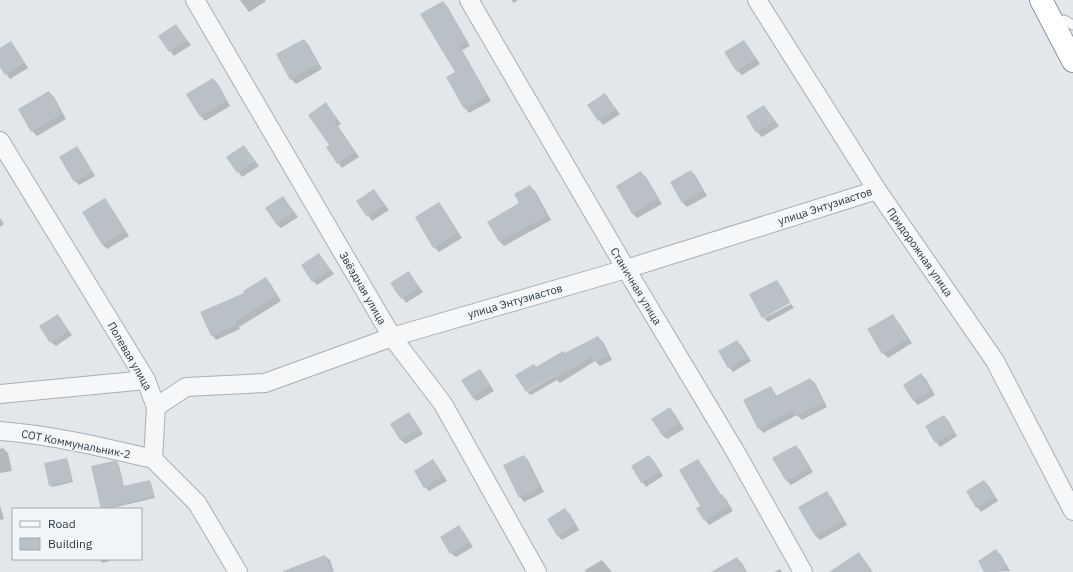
<svg xmlns="http://www.w3.org/2000/svg" width="1073" height="572" font-family="'IBM Plex Sans',sans-serif">
  <style>
    .shadow { fill: #0003 }
    .building { fill: #bac1c6 }
    .lines { fill: none; stroke-linecap: round; stroke-linejoin: round }
    .service-casing { stroke: #a8afb4; stroke-width: 11 }
    .minor-casing { stroke: #a8afb4; stroke-width: 20 }
    .trunk-casing { stroke: #8b979f; stroke-width: 24 }
    .service { stroke: #f5f7f8; stroke-width: 9 }
    .minor { stroke: #f5f7f8; stroke-width: 18 }
    .trunk { stroke: #fff; stroke-width: 22 }
    .labels { text-anchor: middle; dominant-baseline: central; stroke-width: 3; stroke-linejoin: round; paint-order: stroke }
    .street-label { font-size: 11px; fill: #2c3841; stroke: #f2f5f7 }
  </style>
  <rect width="100%" height="100%" fill="#e3e7ea"/>
  <path class="shadow" d="M 240,0 L 265,0 L 266,1 L 249,12 Z
    M 511,0 L 518,0 L 514,3 Z
    M 442,2 L 447,6 L 470,46 L 462,50 L 491,101 L 469,113 L 465,108 Z
    M 176,25 L 191,45 L 174,56 L 159,36 Z
    M 304,40 L 308,44 L 322,69 L 296,84 L 291,79 Z
    M 744,41 L 748,46 L 760,64 L 742,75 L 737,71 L 726,52 Z
    M 11,43 L 15,47 L 28,68 L 10,79 L 0,65 L 0,49 Z
    M 213,79 L 218,84 L 230,106 L 205,121 L 201,116 Z
    M 49,92 L 54,97 L 66,119 L 37,136 L 32,131 L 19,110 Z
    M 605,94 L 620,114 L 603,125 L 588,105 Z
    M 326,104 L 341,124 L 338,126 L 359,157 L 342,168 L 338,163 L 330,146 Z
    M 764,106 L 779,126 L 762,137 L 757,132 Z
    M 244,146 L 259,166 L 242,177 L 228,157 Z
    M 77,147 L 81,152 L 95,176 L 79,185 L 75,181 Z
    M 691,171 L 695,175 L 707,196 L 687,207 L 682,202 Z
    M 641,173 L 646,177 L 662,204 L 637,218 L 633,214 L 617,187 Z
    M 530,186 L 535,191 L 551,220 L 504,246 L 500,242 Z
    M 374,190 L 389,210 L 372,221 L 358,201 Z
    M 283,197 L 298,217 L 281,228 L 276,224 Z
    M 105,199 L 109,204 L 129,236 L 107,249 L 102,244 Z
    M 439,203 L 443,208 L 462,238 L 439,252 L 434,247 L 416,217 Z
    M 0,218 L 4,224 L 0,227 Z
    M 319,254 L 334,274 L 317,285 L 313,281 Z
    M 408,272 L 423,292 L 406,303 L 392,283 Z
    M 265,278 L 270,283 L 281,301 L 239,327 L 240,329 L 216,340 L 212,335 L 245,293 Z
    M 777,281 L 781,286 L 790,302 L 763,318 L 751,295 Z
    M 791,304 L 794,308 L 768,322 L 764,318 Z
    M 892,315 L 897,320 L 912,343 L 888,358 L 883,353 L 868,330 Z
    M 58,316 L 72,335 L 56,346 L 51,342 Z
    M 598,337 L 603,342 L 612,360 L 600,366 L 595,361 L 560,383 L 557,380 L 531,395 L 527,392 L 557,374 L 556,372 L 526,390 L 534,365 L 537,368 Z
    M 736,341 L 741,345 L 751,361 L 733,372 L 729,367 Z
    M 480,370 L 484,375 L 494,391 L 477,401 L 472,397 Z
    M 921,374 L 926,379 L 935,395 L 918,405 L 914,401 Z
    M 810,379 L 815,383 L 827,407 L 802,420 L 797,415 L 763,433 L 759,428 L 770,387 L 777,396 Z
    M 670,409 L 674,413 L 684,429 L 667,439 L 662,435 L 653,419 Z
    M 409,414 L 413,418 L 423,434 L 406,444 L 401,440 L 392,424 Z
    M 943,416 L 948,420 L 957,436 L 940,447 L 936,442 Z
    M 796,446 L 800,450 L 813,472 L 791,485 L 786,480 Z
    M 3,448 L 8,453 L 12,471 L 0,473 L 0,449 Z
    M 524,456 L 528,460 L 544,492 L 524,502 L 520,497 Z
    M 649,456 L 654,461 L 663,476 L 646,487 L 642,482 Z
    M 66,459 L 68,461 L 73,482 L 52,487 L 50,485 Z
    M 697,460 L 702,465 L 721,495 L 726,499 L 733,511 L 709,525 L 705,520 L 702,506 Z
    M 433,461 L 437,465 L 447,481 L 429,491 L 425,487 Z
    M 116,462 L 119,465 L 124,487 L 149,481 L 151,483 L 155,498 L 108,509 L 102,509 L 102,508 Z
    M 984,481 L 989,486 L 998,501 L 981,512 L 977,507 Z
    M 826,492 L 831,497 L 847,525 L 820,540 L 815,535 Z
    M 0,505 L 4,519 L 0,520 Z
    M 565,510 L 570,514 L 579,530 L 562,540 L 558,536 L 548,520 Z
    M 459,527 L 463,531 L 473,547 L 456,557 L 451,553 Z
    M 996,551 L 1001,555 L 1010,571 L 986,572 Z
    M 859,553 L 873,572 L 839,572 Z
    M 325,556 L 330,560 L 334,572 L 307,572 Z
    M 737,558 L 742,563 L 747,572 L 713,572 Z
    M 99,559 L 115,559 L 103,563 Z
    M 602,560 L 612,572 L 586,572 L 585,570 Z
    M 780,569 L 782,572 L 774,572 Z"/>
  <path class="building" d="M 443,1 L 467,41 L 459,45 L 487,96 L 464,109 L 446,77 L 455,72 L 420,14 Z
    M 176,24 L 187,41 L 169,52 L 158,36 Z
    M 304,39 L 318,64 L 290,80 L 276,54 Z
    M 744,40 L 756,59 L 736,71 L 724,52 Z
    M 11,41 L 24,63 L 5,75 L 0,67 L 0,48 Z
    M 213,78 L 227,101 L 200,117 L 186,94 Z
    M 49,91 L 62,114 L 31,132 L 18,109 Z
    M 605,93 L 616,110 L 598,121 L 587,105 Z
    M 326,102 L 337,119 L 334,121 L 355,152 L 337,164 L 326,147 L 329,145 L 308,115 Z
    M 764,105 L 775,121 L 756,133 L 746,116 Z
    M 244,145 L 255,161 L 237,173 L 226,157 Z
    M 77,146 L 92,171 L 74,182 L 59,157 Z
    M 691,170 L 703,191 L 682,203 L 670,182 Z
    M 641,171 L 658,199 L 632,214 L 616,186 Z
    M 530,185 L 547,216 L 499,242 L 487,222 L 519,203 L 514,194 Z
    M 374,189 L 385,205 L 367,217 L 356,201 Z
    M 283,196 L 294,212 L 276,224 L 265,208 Z
    M 105,198 L 125,231 L 102,245 L 82,212 Z
    M 439,202 L 458,233 L 433,248 L 415,217 Z
    M 319,253 L 330,270 L 312,282 L 301,265 Z
    M 409,271 L 419,287 L 401,299 L 390,283 Z
    M 266,277 L 277,296 L 235,322 L 236,325 L 211,336 L 200,312 L 244,293 L 243,291 Z
    M 777,280 L 790,303 L 762,318 L 749,294 Z
    M 58,314 L 69,331 L 50,343 L 39,326 Z
    M 893,314 L 908,339 L 882,354 L 867,329 Z
    M 598,336 L 608,356 L 595,362 L 592,357 L 554,379 L 553,376 L 526,392 L 515,375 L 534,364 L 536,367 L 563,351 L 565,353 Z
    M 737,340 L 747,357 L 728,368 L 718,351 Z
    M 480,369 L 490,386 L 472,397 L 461,380 Z
    M 921,373 L 932,390 L 913,401 L 903,385 Z
    M 810,378 L 823,402 L 796,416 L 794,410 L 758,429 L 743,400 L 771,386 L 776,396 Z
    M 670,407 L 680,424 L 662,435 L 651,419 Z
    M 409,412 L 419,429 L 400,440 L 390,424 Z
    M 944,415 L 954,432 L 935,443 L 925,426 Z
    M 796,445 L 809,468 L 786,481 L 772,458 Z
    M 524,455 L 540,487 L 519,498 L 503,465 Z
    M 649,455 L 660,471 L 641,483 L 631,466 Z
    M 67,458 L 72,480 L 49,486 L 44,463 Z
    M 433,459 L 443,476 L 424,488 L 414,471 Z
    M 698,459 L 720,495 L 722,494 L 729,506 L 704,521 L 696,508 L 700,506 L 679,470 Z
    M 114,461 L 117,461 L 123,486 L 150,480 L 154,496 L 101,509 L 91,466 Z
    M 984,480 L 995,497 L 976,508 L 966,491 Z
    M 827,491 L 843,521 L 815,536 L 798,507 Z
    M 565,508 L 575,525 L 557,536 L 547,519 Z
    M 459,525 L 469,542 L 450,554 L 440,537 Z
    M 996,549 L 1007,566 L 997,572 L 984,572 L 978,561 Z
    M 859,552 L 872,572 L 829,572 Z
    M 325,555 L 332,572 L 283,572 L 283,571 Z
    M 737,557 L 746,572 L 711,572 Z"/>
  <g class="lines">
    <g class="service-casing">
      <path id="service" d="M 1064,20 L 1073,25"/>
    </g>
    <g class="minor-casing">
      <path id="minor" d="M 195,0 L 392,337 L 443,404 L 537,572
        M 469,0 L 626,269 L 735,451 L 803,572
        M 757,0 L 877,190 L 995,361 L 1073,511
        M 0,141 L 146,380 L 156,407 L 153,459 L 197,503 L 238,572
        M 0,394 L 146,380
        M 156,407 L 186,387 L 265,383 L 392,337 L 626,269 L 877,190
        M 0,431 C 52,435 102,447 153,459"/>
    </g>
    <g class="trunk-casing">
      <path id="trunk" d="M 1041,0 L 1073,61"/>
    </g>
    <use href="#service" class="service"/>
    <use href="#minor" class="minor"/>
    <use href="#trunk" class="trunk"/>
  </g>
  <g class="labels">
    <g class="street-label">
      <text transform="translate(825 206) rotate(-18)">улица Энтузиастов</text>
      <text transform="translate(920 252) rotate(55)">Придорожная улица</text>
      <text transform="translate(636 286) rotate(59)">Станичная улица</text>
      <text transform="translate(363 288) rotate(60)">Звёздная улица</text>
      <text transform="translate(515 301) rotate(-16)">улица Энтузиастов</text>
      <text transform="translate(130 356) rotate(60)">Полевая улица</text>
      <text transform="translate(76 444) rotate(11)">СОТ Коммунальник-2</text>
    </g>
  </g>
  <rect x="12" y="508" width="130" height="52" fill="#f2f5f7" stroke="#a3a9ae"/>
  <rect x="20" y="521" width="20" height="6" fill="#f5f7f8" stroke="#a3a9ae"/>
  <text x="48" y="528" font-size="12" fill="#2c3841">Road</text>
  <rect x="20" y="538" width="20" height="12" fill="#bac1c6" stroke="#a3a9ae"/>
  <text x="48" y="548" font-size="12" fill="#2c3841">Building</text>
</svg>
